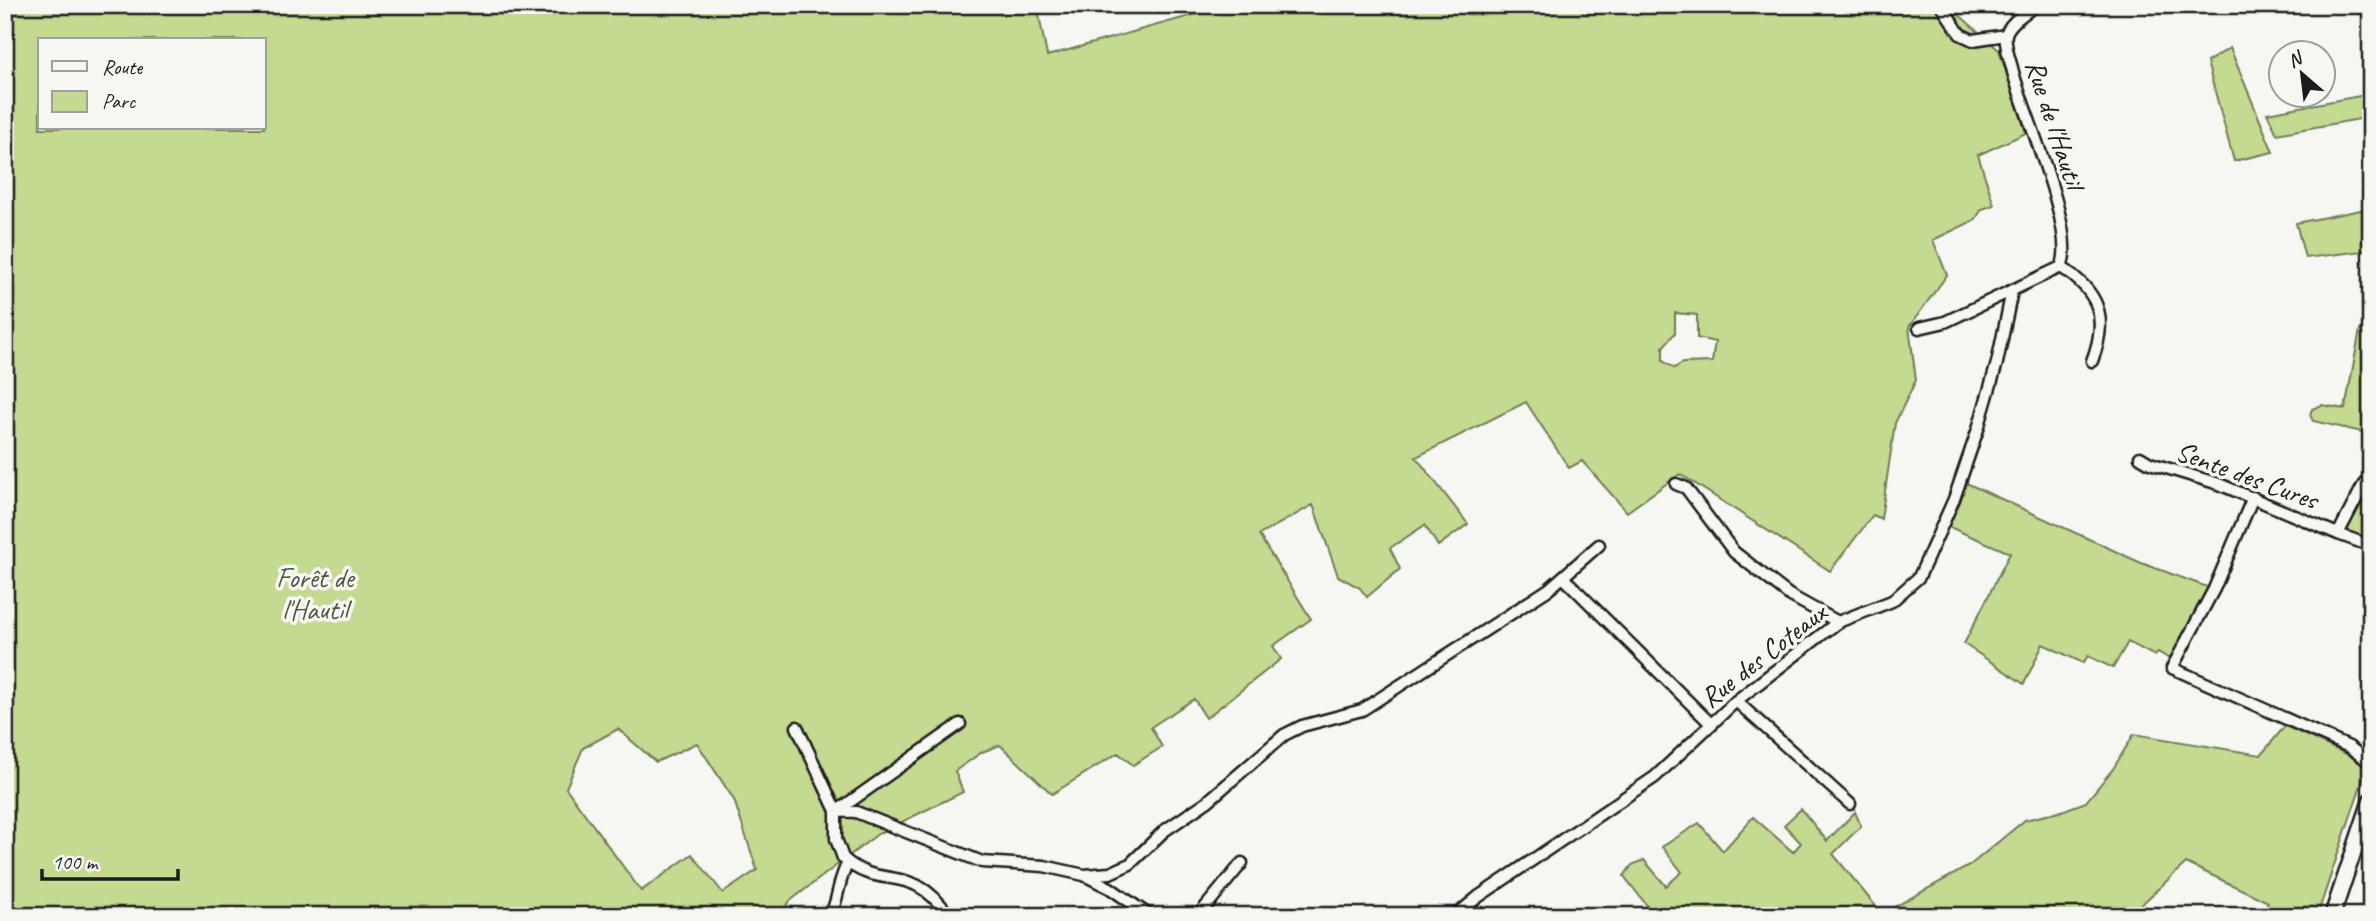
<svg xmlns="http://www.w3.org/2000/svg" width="2376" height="921" font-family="Caveat,sans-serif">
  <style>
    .green { fill: #c4da90; stroke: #707b56; stroke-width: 2; fill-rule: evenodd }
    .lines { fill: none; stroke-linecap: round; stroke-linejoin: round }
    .minor-casing { stroke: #1c1c1c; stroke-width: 15 }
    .secondary-casing { stroke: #1c1c1c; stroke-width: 19 }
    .minor { stroke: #f6f6f2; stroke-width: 10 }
    .secondary { stroke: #f6f6f2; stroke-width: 14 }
    .labels { text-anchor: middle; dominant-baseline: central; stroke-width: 7; stroke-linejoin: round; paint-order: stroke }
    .street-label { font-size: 28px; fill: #1c1c1c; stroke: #f6f6f2 }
    .park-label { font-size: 28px; fill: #4e553f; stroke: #f6f6f2 }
  </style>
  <rect width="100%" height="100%" fill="#f6f6f2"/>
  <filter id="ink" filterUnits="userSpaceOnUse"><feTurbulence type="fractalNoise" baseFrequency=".0143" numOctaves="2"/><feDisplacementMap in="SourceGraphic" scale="14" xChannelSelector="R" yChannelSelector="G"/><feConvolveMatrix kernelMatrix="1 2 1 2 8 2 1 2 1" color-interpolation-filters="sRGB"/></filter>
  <g filter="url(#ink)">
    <path class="green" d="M 5,5 L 1037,5 L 1047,56 L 1229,5 L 1948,5 L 1999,50 L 2026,133 L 1978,155 L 1994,205 L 1982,209 L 1975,220 L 1933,240 L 1947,275 L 1909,327 L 1916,380 L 1895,423 L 1881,519 L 1873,515 L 1830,571 L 1680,474 L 1627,512 L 1582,461 L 1569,468 L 1526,402 L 1416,457 L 1468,524 L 1438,546 L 1425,525 L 1390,548 L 1400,569 L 1367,597 L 1360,588 L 1338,576 L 1313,505 L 1259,535 L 1311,619 L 1273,646 L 1281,659 L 1206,718 L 1194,699 L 1151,727 L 1162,747 L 1133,765 L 1118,753 L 1052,794 L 1000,745 L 982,752 L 955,771 L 963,792 L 879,833 L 790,901 L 779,916 L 5,916 ZM 40,40 L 264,40 L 264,128 L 40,128 ZM 1675,313 L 1697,315 L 1697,338 L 1715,342 L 1712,362 L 1683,363 L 1674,368 L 1663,361 L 1663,347 L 1675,333 ZM 618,729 L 656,762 L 697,743 L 734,800 L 757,870 L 723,893 L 692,854 L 641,891 L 566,788 L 583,748 Z
      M 2230,48 L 2273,152 L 2234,161 L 2207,62 Z
      M 2371,94 L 2371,117 L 2277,134 L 2267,113 Z
      M 2371,208 L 2371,250 L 2305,258 L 2296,223 Z
      M 2371,329 L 2371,434 L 2313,421 L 2310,415 L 2312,409 L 2322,405 L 2345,409 L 2360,330 Z
      M 1964,482 L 2139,562 L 2210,588 L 2173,661 L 2158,652 L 2155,656 L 2128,642 L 2113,668 L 2088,656 L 2083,663 L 2043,644 L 2024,684 L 1964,644 L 2010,553 L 1947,526 Z
      M 2371,482 L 2371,548 L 2338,534 Z
      M 2285,726 L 2368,764 L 2317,916 L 2261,916 L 2268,902 L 2186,863 L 2129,916 L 1655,916 L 1624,876 L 1632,865 L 1644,860 L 1666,886 L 1682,872 L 1662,847 L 1699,823 L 1723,851 L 1753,817 L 1793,852 L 1801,843 L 1784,825 L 1801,809 L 1827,841 L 1855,812 L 1861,826 L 1833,854 L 1882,914 L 1969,866 L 2025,820 L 2059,812 L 2086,802 L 2113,769 L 2134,734 L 2261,755 Z"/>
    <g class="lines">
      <g class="minor-casing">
        <path id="minor" d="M 1941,5 L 1960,34 L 1973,40 L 2006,35
          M 2036,5 C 2026,13 2008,23 2006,35 C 2004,46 2011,62 2013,72 C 2024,114 2078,233 2061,267
          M 2061,267 C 2099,292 2109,317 2092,361
          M 1919,328 L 1945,322 L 2061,267
          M 2140,457 L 2150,463 L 2219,484 L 2338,534 L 2365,482 L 2371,484
          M 1676,484 L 1686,488 L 1734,552 L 1789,595 L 1838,622
          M 2253,497 L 2214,589 L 2172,668 L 2349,747 L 2371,763
          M 2338,534 L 2371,546
          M 1563,577 L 1712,725
          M 1736,701 L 1850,804
          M 797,727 L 836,811 L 836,839 L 843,858 C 881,893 910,859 949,916
          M 836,811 L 856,812 L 982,862 L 1044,866 L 1084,875 L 1110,888 L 1150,916
          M 837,811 L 960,724
          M 1084,875 L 1110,873 L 1130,864 L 1164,831 L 1208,801 L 1284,735 L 1302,726 L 1362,710 L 1549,589 L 1599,545
          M 830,916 C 839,899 838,879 848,863
          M 1198,916 L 1242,863
          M 1455,916 L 1478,897 L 1655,777 L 1736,701 L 1838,622 L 1892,601 L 1919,577 L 1954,499 L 1978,429 L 1997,363 L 2012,291"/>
      </g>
      <g class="secondary-casing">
        <path id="secondary" d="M 2332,916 L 2371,800"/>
      </g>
      <use href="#minor" class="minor"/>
      <use href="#secondary" class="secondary"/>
    </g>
  </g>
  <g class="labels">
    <g class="street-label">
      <text transform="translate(2055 124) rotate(72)">Rue de l'Hautil</text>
      <text transform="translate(2247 475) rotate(20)">Sente des Cures</text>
      <text transform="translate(1763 655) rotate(-38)">Rue des Coteaux</text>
    </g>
    <g class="park-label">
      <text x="315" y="577">Forêt de<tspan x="315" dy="32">l'Hautil</tspan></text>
    </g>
  </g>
  <rect width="2376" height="921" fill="none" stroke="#f6f6f2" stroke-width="28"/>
  <rect x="14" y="14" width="2348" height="893" fill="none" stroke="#1c1c1c" stroke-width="2.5" filter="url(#ink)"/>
  <rect x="38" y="38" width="228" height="91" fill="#f6f6f2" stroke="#9f9f9c" stroke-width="2"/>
  <rect x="52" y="61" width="35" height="10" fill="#f6f6f2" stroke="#9f9f9c" stroke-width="2"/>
  <text x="102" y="74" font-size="21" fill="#1c1c1c">Route</text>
  <rect x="52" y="91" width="35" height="21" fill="#c4da90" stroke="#9f9f9c" stroke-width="2"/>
  <text x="102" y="108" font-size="21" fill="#1c1c1c">Parc</text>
  <g transform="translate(2302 74) rotate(332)"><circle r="33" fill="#f6f6f2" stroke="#9f9f9c" stroke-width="2"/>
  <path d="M0-5L12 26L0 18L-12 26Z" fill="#1c1c1c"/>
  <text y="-10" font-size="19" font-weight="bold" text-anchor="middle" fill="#1c1c1c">N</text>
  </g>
  <path d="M42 869v10h136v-10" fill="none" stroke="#1c1c1c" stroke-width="3.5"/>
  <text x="52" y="869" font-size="21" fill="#1c1c1c" stroke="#f6f6f2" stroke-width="5" paint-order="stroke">100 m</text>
</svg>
